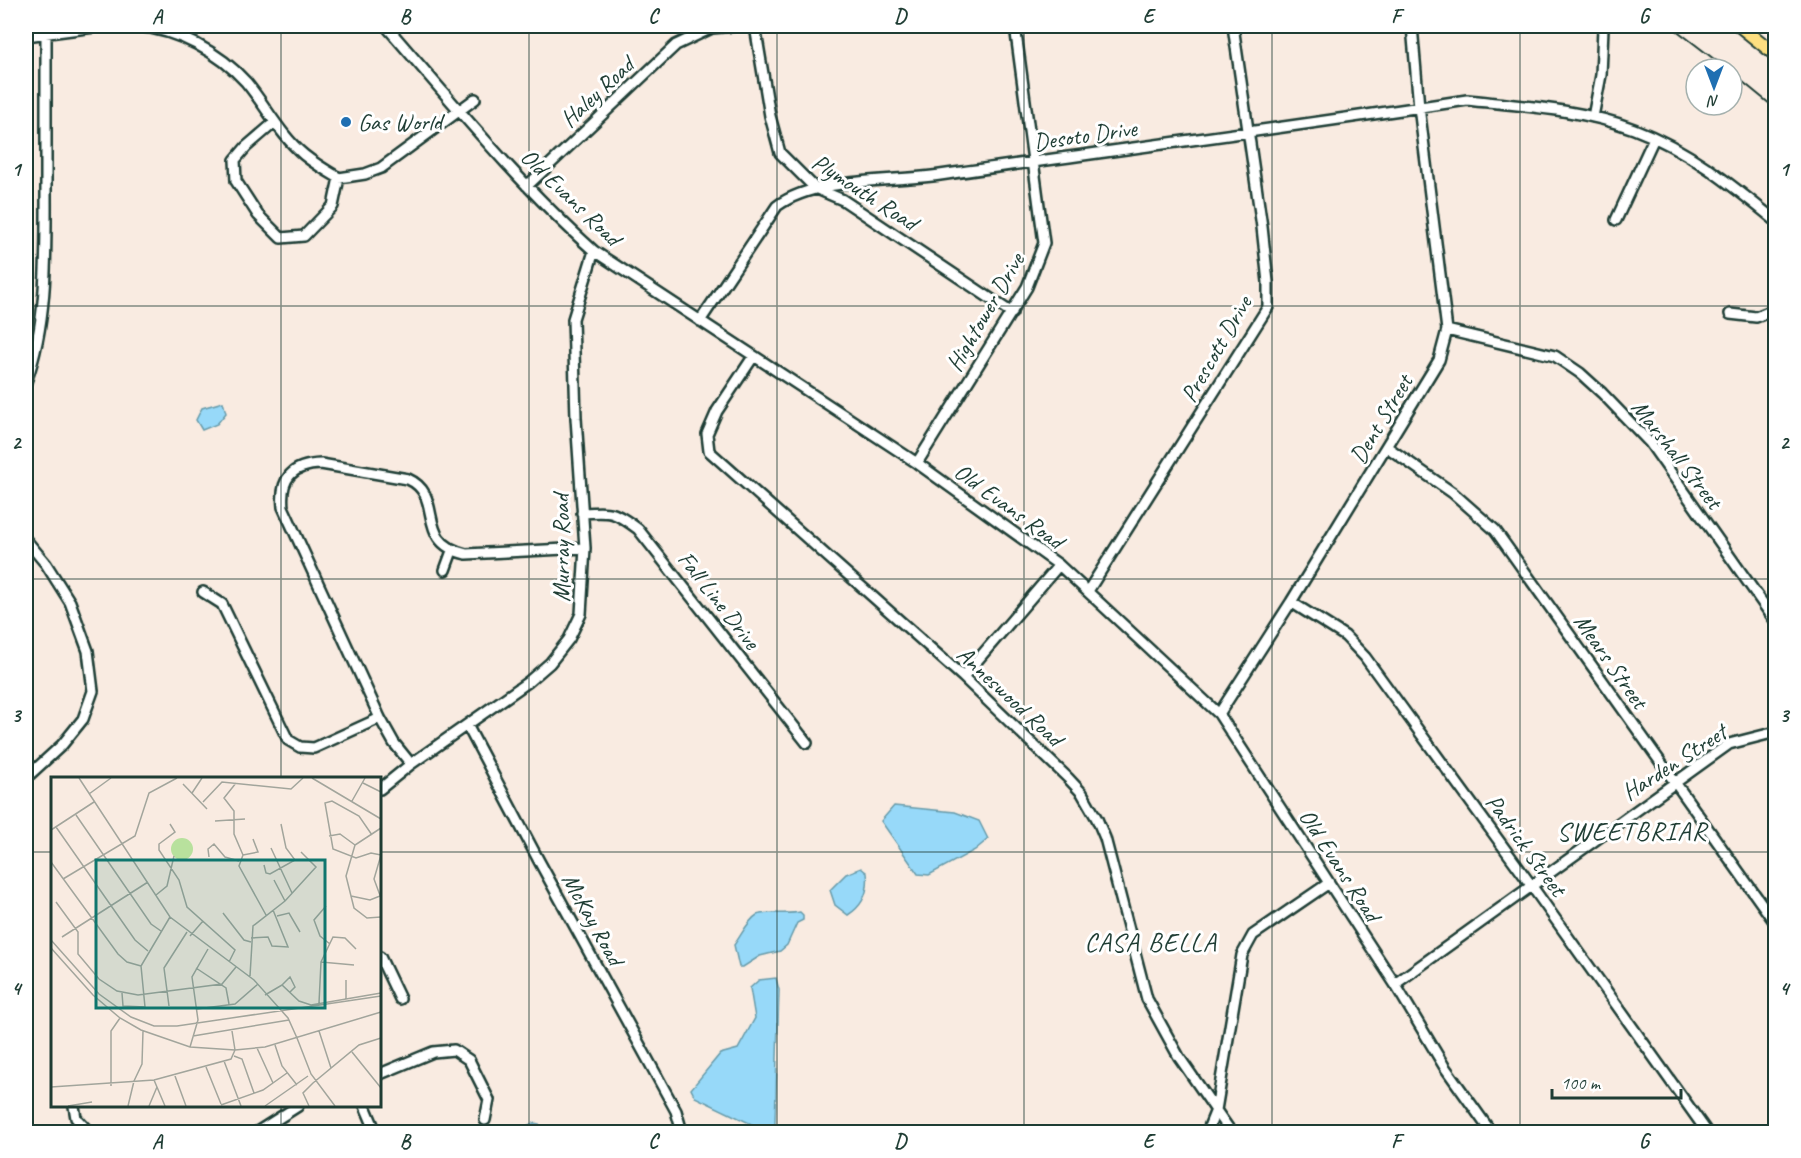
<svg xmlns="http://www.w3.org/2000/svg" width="1801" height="1158" font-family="Caveat,sans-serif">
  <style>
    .water { fill: #97d9f9; stroke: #679baa; stroke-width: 1.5 }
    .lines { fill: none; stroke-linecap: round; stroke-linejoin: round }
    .minor-casing { stroke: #1f3d34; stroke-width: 14 }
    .major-casing { stroke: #1f3d34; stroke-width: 16 }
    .minor { stroke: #fff; stroke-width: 9 }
    .major { stroke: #fddf80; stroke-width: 12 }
    .rail { stroke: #1f3d34; stroke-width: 2 }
    .grid { fill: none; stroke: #1f3d34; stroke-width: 1.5; stroke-opacity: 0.55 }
    .poi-dot { fill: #1f6fb2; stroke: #fff; stroke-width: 2 }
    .labels { text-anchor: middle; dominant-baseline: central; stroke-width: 6; stroke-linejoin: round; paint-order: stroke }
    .street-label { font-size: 24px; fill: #1f3d34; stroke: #fff }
    .poi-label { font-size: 24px; fill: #1f3d34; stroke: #fff; text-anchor: start }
    .neighbourhood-label { font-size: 26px; letter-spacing: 1.5px; fill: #1f3d34; stroke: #fff }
    .inset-road { fill: none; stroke: #a2a59c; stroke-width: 1.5 }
    .view { fill: #0f766e; fill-opacity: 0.15; stroke: #0f766e; stroke-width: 3 }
    .inset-edge { fill: none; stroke: #1f3d34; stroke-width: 3 }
    .neatline { fill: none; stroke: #1f3d34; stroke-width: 2 }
    .grid-label { font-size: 20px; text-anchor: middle; font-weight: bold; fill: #1f3d34 }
  </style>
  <rect width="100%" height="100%" fill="#f9ebe1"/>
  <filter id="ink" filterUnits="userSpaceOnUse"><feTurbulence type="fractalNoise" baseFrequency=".0167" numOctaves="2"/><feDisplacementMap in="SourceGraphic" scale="12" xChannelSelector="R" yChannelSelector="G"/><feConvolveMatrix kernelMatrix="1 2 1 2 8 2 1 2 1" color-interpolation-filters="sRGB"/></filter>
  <g filter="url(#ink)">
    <path class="water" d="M 223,402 L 226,413 L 217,424 L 202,430 L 196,420 L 202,408 Z
      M 894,806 L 955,812 L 979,821 L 988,839 L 975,850 L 929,875 L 918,874 L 881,821 Z
      M 861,868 L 867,873 C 869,890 864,905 848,915 L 835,905 L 830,890 L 846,874 Z
      M 800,912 L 803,915 L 803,920 L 797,923 L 787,945 L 780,951 L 760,956 L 743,967 L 739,967 L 734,945 C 741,936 748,920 757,915 C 764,911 789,915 800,912 Z
      M 776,978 L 779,990 L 775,1124 L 770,1132 L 768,1132 L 695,1097 L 691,1089 L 720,1054 L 738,1049 L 755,1018 L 750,988 L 759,980 Z
      M 533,1123 L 539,1124 L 543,1128 L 543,1132 L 513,1132 Z"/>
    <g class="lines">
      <g class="minor-casing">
        <path id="minor" d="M 137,26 C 178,30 219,52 246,82 C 266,106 280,135 304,155 C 315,164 327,171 339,178 L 365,174 L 381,168 L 475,99
          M 386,26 C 453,103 518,183 594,251 L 917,463 L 1059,565 L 1219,714 L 1395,984 L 1444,1066 L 1491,1132
          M 755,26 L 770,116 L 780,153 L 815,188 L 843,200 L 1012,313
          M 26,36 L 102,26
          M 1593,117 L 1601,75 L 1603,28 L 1601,26
          M 275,122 L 246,147 L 235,160 L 236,181 L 258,215 L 281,238 L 304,236 L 333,206 L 339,178
          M 527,186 L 676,45 L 712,28 L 735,26
          M 1616,220 L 1654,138
          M 1730,314 L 1756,317 L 1776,309
          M 700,321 L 777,206 C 816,177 892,182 940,175 C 1116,150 1292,127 1467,100 C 1523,106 1581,109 1634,129 C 1688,149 1732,185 1776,221
          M 1447,330 L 1555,356 L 1580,373 L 1602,393 L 1650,443 L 1776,622
          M 753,357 L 717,411 L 707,434 L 709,451 L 963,677 L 1068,778 L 1082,793 L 1097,819 L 1105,838 L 1147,999 L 1179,1057 L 1231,1132
          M 26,382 C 48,321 46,253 46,188 C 46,137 46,85 46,33
          M 1387,447 L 1453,493 L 1495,530 L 1776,924
          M 917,463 L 1027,287 L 1044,243 L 1015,26
          M 582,513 C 612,511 614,511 638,529 L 807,743
          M 26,540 L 46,564 L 70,602 L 88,651 L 93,691 L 83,719 L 62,745 L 26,778
          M 445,570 L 452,551
          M 1088,591 L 1268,307 L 1268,282 L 1262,227 L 1233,26
          M 203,592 L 222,604 L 288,740 L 300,747 L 314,748 L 380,718
          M 1291,602 L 1345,636 L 1365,657 L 1531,885 L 1707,1132
          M 963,677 L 1059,565
          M 1219,714 L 1291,602 L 1439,360 L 1447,330 L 1419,107 L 1412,26
          M 467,725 L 539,861 L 676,1111 L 682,1132
          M 411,764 L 394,743 L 380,718 L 283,507 C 280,478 292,465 321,464 L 408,479 C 446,496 413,542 466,554 L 585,548
          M 380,789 L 411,764 L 528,682 L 550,663 L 569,639 L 581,614 L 585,548 L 576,418 L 573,319 L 594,251
          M 380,957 L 400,999
          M 1395,984 L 1729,744 L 1776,732
          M 380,1074 L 433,1052 L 454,1050 L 469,1060 L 489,1100 L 485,1120
          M 74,1106 L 76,1118 L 89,1132
          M 365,1106 L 376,1132
          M 257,1132 L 298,1106
          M 1207,1132 L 1216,1110 L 1242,955 L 1253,935 L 1329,883"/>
      </g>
      <g class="major-casing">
        <path id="major" d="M 1740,26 L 1776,55"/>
      </g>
      <use href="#minor" class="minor"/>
      <use href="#major" class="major"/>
      <path class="rail" d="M 1671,26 L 1727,69
        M 1732,73 L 1776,109"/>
    </g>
  </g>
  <path class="grid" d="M 281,26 L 281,778M 529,26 L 529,1132M 777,26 L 777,1132M 1024,26 L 1024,1132M 1272,26 L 1272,1132M 1520,26 L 1520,1132M 26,306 L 1776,306M 26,579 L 1776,579M 26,852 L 52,852M 380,852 L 1776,852M 281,1106 L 281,1132"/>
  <circle class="poi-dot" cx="346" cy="122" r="6"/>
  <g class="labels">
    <g class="street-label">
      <text transform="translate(597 92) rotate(-43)">Haley Road</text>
      <text transform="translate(1085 135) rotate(-8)">Desoto Drive</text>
      <text transform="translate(865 192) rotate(33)">Plymouth Road</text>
      <text transform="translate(571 197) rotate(44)">Old Evans Road</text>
      <text transform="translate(985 312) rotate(-60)">Hightower Drive</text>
      <text transform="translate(1216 349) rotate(-60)">Prescott Drive</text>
      <text transform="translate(1381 419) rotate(-59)">Dent Street</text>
      <text transform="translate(1677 454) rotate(52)">Marshall Street</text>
      <text transform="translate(1009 506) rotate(36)">Old Evans Road</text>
      <text transform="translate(561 548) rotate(-90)">Murray Road</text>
      <text transform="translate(719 600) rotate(52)">Fall Line Drive</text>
      <text transform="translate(1611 661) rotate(55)">Mears Street</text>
      <text transform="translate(1010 696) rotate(43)">Anneswood Road</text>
      <text transform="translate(1674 762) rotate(-33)">Harden Street</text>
      <text transform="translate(1526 845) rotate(54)">Padrick Street</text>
      <text transform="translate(1340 865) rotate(57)">Old Evans Road</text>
      <text transform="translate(593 919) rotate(61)">McKay Road</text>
    </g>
    <g class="poi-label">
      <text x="358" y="122">Gas World</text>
    </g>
    <g class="neighbourhood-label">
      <text x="1632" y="831">SWEETBRIAR</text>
      <text x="1151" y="942">CASA BELLA</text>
    </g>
  </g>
  <g transform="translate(51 777)">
    <rect width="330" height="330" fill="#f9ebe1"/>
    <path d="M120 72a11 11 0 1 1 22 0a11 11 0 1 1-22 0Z" fill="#b8e19d"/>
    <path class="inset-road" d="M 28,1 L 119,140 L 203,203 L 237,241 L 246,261M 261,1 L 330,42M 185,6 L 173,21 L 183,34 L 183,57 L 192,78M 312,6 L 330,15M 132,7 L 156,32M 141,16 L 151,1M 38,17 L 60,1M 301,24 L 314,1M 152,25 L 171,5 L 240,12 L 252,1M 25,38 L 100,147 L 110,154M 164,44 L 194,42M 119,47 L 124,55 L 108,67 L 108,73 L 128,103 L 136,130 L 184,173 L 178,185M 5,50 L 84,163 L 97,174M 330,51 L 304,68 L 295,99 L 303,131 L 316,141 L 330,140M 0,53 L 43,25M 321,58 L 308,39 L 281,24 L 274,26 L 282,72 L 305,81 L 320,76 L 330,78M 278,59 L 289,57 L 304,68M 220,71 L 241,116M 192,78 L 188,89 L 215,138M 192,78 L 207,75 L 202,62M 330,78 L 323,102 L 330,121M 158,80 L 157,72 L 163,67 L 174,80 L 188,84M 0,85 L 67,177 L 76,185 L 90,189M 213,88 L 215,96 L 219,97 L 244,83 L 235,71 L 230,47M 12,102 L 84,59 L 98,16 L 126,1M 223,103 L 234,124M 105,118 L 116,109 L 123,79M 300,119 L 319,123 L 329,119M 5,125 L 27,155 L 27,177 L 48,202 L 66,214 L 87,218 L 171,207 L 185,190M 275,129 L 263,143 L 269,159 L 279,167M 172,136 L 193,163 L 200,165M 226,139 L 238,136 L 249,155M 139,159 L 152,144M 11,160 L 97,105M 200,161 L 217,160 L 221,169 L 237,170 L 222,133M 0,163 L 48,217 L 80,240 L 103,249 L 126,249 L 330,219M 0,171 L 42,218 L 69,241 L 90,253 L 139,270 L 184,273 L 214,270 L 330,235M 270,185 L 303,188M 145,191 L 175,211 L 178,227M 199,199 L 202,149 L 234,124 L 265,90 L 250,75M 231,208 L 239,200 L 244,210 L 239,215M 71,216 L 72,229 L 94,230 L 90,189 L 119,140M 214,218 L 231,208 L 248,224 L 260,228 L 330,216M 295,223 L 295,203M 268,226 L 270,185 L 282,160 L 294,161 L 305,172M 118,229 L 113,191 L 136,155M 146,232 L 184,227 L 207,207M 181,254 L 184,273M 268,254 L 280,291M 142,259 L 238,243M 246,261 L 260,297 L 284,329M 224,268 L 231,289 L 246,308M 139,270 L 147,243 L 141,200 L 157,172M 206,271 L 222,306M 301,275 L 330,311M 183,279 L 191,282 L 203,316M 173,284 L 190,329M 155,290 L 170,327M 124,299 L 135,329M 103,303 L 114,329M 83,304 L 91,287 L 92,254M 60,309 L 60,254 L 69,241M 0,310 L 103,303 L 180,282 L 184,273M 170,328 L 212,313 L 236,296M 17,329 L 41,325M 77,329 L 83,304M 98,329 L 106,310M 214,329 L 257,299M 258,329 L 252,316 L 262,306 L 308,268 L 330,261"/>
    <path class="view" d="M 45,83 L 274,83 L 274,231 L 45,231 Z"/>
    <rect width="330" height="330" class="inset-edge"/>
  </g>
  <rect width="1801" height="1158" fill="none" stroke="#fff" stroke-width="66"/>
  <g transform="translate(1714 87) rotate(180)"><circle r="28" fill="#ffffff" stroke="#a5b1ae" stroke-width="1.5"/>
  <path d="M0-4.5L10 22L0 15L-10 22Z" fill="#1f6fb2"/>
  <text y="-9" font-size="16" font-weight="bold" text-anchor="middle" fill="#1f3d34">N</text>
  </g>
  <path d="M1552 1089v9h129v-9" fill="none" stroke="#1f3d34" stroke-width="3"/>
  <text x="1561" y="1089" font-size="18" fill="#1f3d34" stroke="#ffffff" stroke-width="4.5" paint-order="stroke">100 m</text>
  <rect x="33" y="33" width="1735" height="1092" class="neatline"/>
  <g class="grid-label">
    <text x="157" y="23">A</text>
    <text x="405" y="23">B</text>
    <text x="653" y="23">C</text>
    <text x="900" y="23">D</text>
    <text x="1148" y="23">E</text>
    <text x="1396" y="23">F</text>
    <text x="1644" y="23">G</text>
    <text x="16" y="176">1</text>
    <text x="1784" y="176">1</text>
    <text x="16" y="449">2</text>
    <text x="1784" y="449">2</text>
    <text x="16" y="722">3</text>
    <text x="1784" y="722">3</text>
    <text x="16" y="995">4</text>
    <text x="1784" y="995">4</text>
    <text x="157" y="1148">A</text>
    <text x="405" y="1148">B</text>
    <text x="653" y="1148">C</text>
    <text x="900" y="1148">D</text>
    <text x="1148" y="1148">E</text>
    <text x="1396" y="1148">F</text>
    <text x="1644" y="1148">G</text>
  </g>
</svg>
